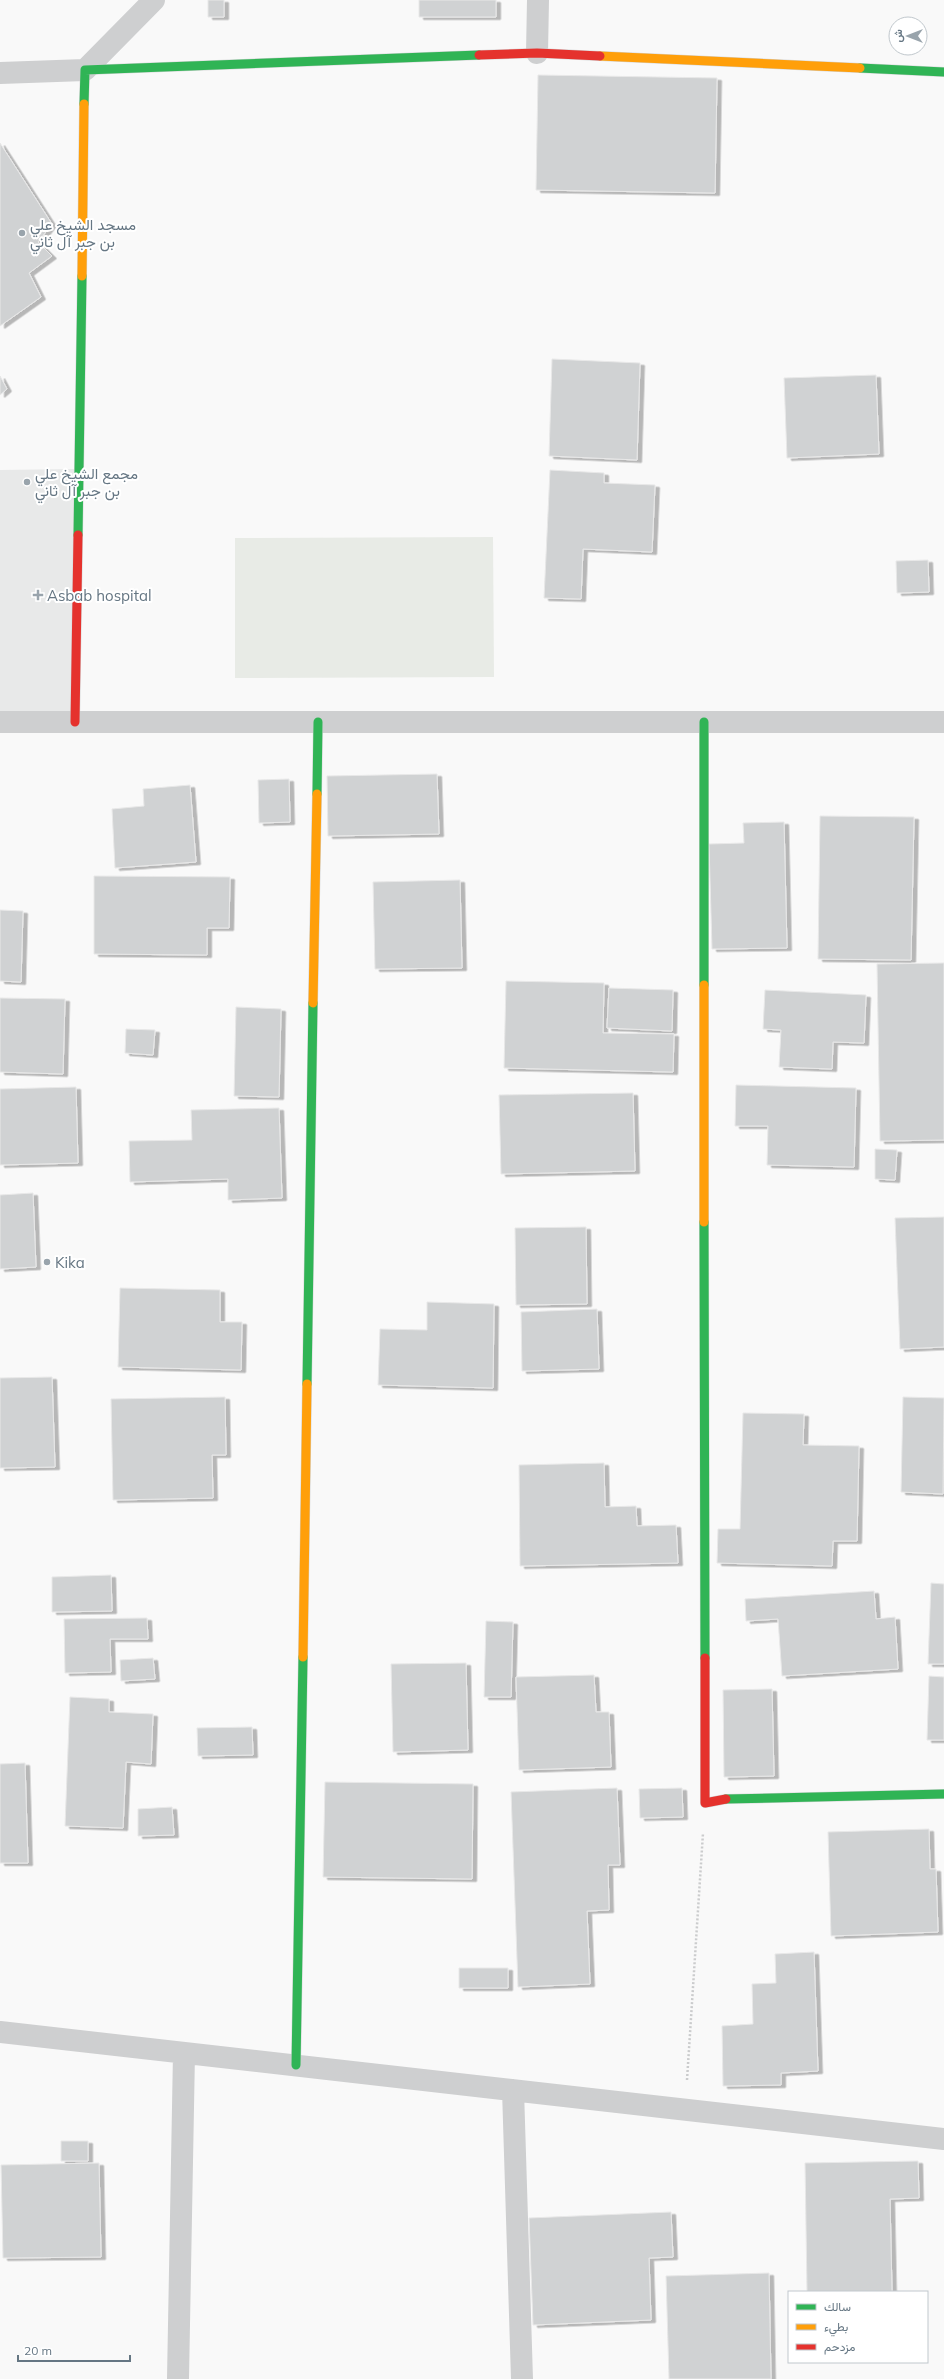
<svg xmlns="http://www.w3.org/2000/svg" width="944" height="2379" font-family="Mulish,Vazirmatn,sans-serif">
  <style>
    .built { fill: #e8e9e9 }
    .green { fill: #e8ebe6 }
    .building { fill: #d0d2d3; stroke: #e8e8e8; filter: url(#shadow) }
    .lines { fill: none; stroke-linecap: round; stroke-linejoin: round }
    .fast-casing { stroke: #d5d6d7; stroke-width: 10 }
    .slow-casing { stroke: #d5d6d7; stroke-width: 10 }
    .jam-casing { stroke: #d5d6d7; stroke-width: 10 }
    .path { stroke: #cbcccd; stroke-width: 2.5; stroke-dasharray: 2 2; stroke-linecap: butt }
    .street { stroke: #cecfd0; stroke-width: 22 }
    .fast { stroke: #30b455; stroke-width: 9 }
    .slow { stroke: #ff9f0a; stroke-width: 9 }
    .jam { stroke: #e5322d; stroke-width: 9 }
    .poi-dot { fill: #99a4ac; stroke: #fff; stroke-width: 1.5 }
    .labels { text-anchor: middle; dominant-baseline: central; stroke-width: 4; stroke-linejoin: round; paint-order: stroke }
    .poi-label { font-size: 15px; fill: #657683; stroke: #fff; text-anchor: start }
  </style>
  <defs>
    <filter id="shadow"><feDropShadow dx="4.5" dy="2.5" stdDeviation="0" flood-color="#0004"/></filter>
  </defs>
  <rect width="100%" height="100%" fill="#f9f9f9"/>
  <path class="built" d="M 74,469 L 76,721 L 0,721 L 0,470 Z"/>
  <path class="green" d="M 493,537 L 494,677 L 235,678 L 235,538 Z"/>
  <path class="building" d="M 208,0 L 224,0 L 224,17 L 208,17 Z
    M 419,0 L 496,0 L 496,17 L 419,17 Z
    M 538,75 L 717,78 L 715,193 L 536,190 Z
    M 0,143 L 52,224 L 38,242 L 52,256 L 29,273 L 41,297 L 0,326 Z
    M 552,359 L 640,363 L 637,460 L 549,456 Z
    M 876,375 L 879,454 L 787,458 L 784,378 Z
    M 0,376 L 7,389 L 0,395 Z
    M 550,470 L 604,473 L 604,483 L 655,485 L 652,552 L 583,549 L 581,599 L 544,598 Z
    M 928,560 L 929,592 L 897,593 L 896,561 Z
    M 437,774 L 439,834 L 328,836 L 327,776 Z
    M 289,779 L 290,822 L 259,823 L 258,780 Z
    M 190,785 L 196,862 L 115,868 L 112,809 L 144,806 L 143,789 Z
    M 820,816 L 914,817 L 911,960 L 818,959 Z
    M 784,822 L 787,948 L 712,949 L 709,844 L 744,843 L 743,823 Z
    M 94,876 L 230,877 L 229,928 L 207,928 L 207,955 L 94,954 Z
    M 460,880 L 462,968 L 375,969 L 373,882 Z
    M 0,910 L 23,911 L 21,982 L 0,981 Z
    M 944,963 L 944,1140 L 880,1141 L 877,964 Z
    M 506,981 L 604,983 L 603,1033 L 674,1034 L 673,1072 L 504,1068 Z
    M 609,988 L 673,990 L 672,1031 L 607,1028 Z
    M 765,990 L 866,995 L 864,1043 L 833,1042 L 832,1069 L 779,1067 L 781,1030 L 763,1029 Z
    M 0,998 L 65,999 L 63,1074 L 0,1072 Z
    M 236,1007 L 281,1009 L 279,1097 L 234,1096 Z
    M 126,1029 L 155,1030 L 153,1055 L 125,1053 Z
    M 736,1085 L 856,1088 L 854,1167 L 767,1165 L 768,1126 L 735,1126 Z
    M 76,1087 L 78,1163 L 0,1165 L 0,1089 Z
    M 633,1093 L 635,1171 L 501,1174 L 499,1095 Z
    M 279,1108 L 282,1198 L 228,1200 L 228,1179 L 130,1182 L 129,1141 L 192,1140 L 191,1110 Z
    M 875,1149 L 897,1150 L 895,1180 L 875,1179 Z
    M 33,1193 L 36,1267 L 0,1269 L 0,1195 Z
    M 944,1217 L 944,1347 L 900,1349 L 895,1218 Z
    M 586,1227 L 587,1304 L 516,1305 L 515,1228 Z
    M 120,1288 L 220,1290 L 220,1322 L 242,1322 L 241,1370 L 118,1367 Z
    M 427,1302 L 494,1304 L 493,1388 L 378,1385 L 380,1329 L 427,1330 Z
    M 597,1309 L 599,1369 L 522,1371 L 521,1312 Z
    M 52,1377 L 55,1467 L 0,1468 L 0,1378 Z
    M 225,1397 L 226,1455 L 212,1455 L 213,1498 L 113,1500 L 111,1399 Z
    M 903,1397 L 944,1398 L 943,1494 L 901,1492 Z
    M 743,1413 L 804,1414 L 803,1445 L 859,1446 L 857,1541 L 833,1541 L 832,1566 L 717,1563 L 718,1529 L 740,1529 Z
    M 604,1463 L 605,1507 L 636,1506 L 637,1526 L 676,1525 L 678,1563 L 520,1566 L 519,1465 Z
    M 111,1575 L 112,1611 L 52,1612 L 52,1577 Z
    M 931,1583 L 944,1584 L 944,1664 L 928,1664 Z
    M 874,1591 L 876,1619 L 895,1617 L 898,1669 L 782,1676 L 778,1619 L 746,1621 L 745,1599 Z
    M 147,1618 L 148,1639 L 110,1639 L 111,1672 L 65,1673 L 64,1619 Z
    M 486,1621 L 513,1622 L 511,1697 L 484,1697 Z
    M 153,1658 L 155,1679 L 121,1681 L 120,1660 Z
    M 466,1663 L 468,1750 L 393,1752 L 391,1664 Z
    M 594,1675 L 596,1712 L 609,1712 L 611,1767 L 519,1770 L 516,1677 Z
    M 929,1676 L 944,1677 L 944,1740 L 927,1740 Z
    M 772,1689 L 774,1776 L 724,1777 L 723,1690 Z
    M 70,1697 L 109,1699 L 109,1712 L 153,1714 L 151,1764 L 126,1762 L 123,1828 L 65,1826 Z
    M 252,1727 L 253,1755 L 198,1756 L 197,1728 Z
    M 25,1763 L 28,1863 L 0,1863 L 0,1764 Z
    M 325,1782 L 473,1784 L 472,1879 L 323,1877 Z
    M 617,1788 L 620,1865 L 608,1865 L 609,1910 L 587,1911 L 590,1984 L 518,1987 L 511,1792 Z
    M 682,1788 L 683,1817 L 640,1818 L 639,1789 Z
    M 172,1807 L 174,1835 L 138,1836 L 138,1809 Z
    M 929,1829 L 930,1869 L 936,1869 L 938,1932 L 831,1936 L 828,1832 Z
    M 814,1952 L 818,2071 L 781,2073 L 781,2085 L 723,2086 L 722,2026 L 753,2024 L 752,1984 L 776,1983 L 775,1954 Z
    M 459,1968 L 508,1968 L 508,1988 L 459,1988 Z
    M 61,2141 L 88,2141 L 88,2161 L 61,2161 Z
    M 918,2161 L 919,2198 L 890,2199 L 892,2292 L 807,2292 L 805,2163 Z
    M 99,2163 L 101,2257 L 3,2258 L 1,2165 Z
    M 671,2212 L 673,2257 L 649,2258 L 651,2320 L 533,2325 L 529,2218 Z
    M 769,2273 L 771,2379 L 669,2379 L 666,2276 Z"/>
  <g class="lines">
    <g class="fast-casing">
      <path id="fast" d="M 860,68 L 944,72
        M 84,104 L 85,70 L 479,55
        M 78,535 L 82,276
        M 704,722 L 704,985
        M 317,794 L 318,722
        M 704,1222 L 705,1658
        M 307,1384 L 313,1003
        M 726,1799 L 944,1794
        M 296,2065 L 303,1657"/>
    </g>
    <g class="slow-casing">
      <path id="slow" d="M 600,56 L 860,68
        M 82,276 L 84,104
        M 704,985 L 704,1222
        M 313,1003 L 317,794
        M 303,1657 L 307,1384"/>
    </g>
    <g class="jam-casing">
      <path id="jam" d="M 479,55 L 537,53 L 600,56
        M 75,722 L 78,535
        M 705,1658 L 705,1803 L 726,1799"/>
    </g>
    <path class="path" d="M 687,2080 L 703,1833"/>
    <path class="street" d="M 537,53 L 538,0
      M 0,73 L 85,70 L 154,0
      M 0,722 L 944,722
      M 0,2032 L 944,2139
      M 513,2090 L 522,2379
      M 178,2379 L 184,2053"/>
    <use href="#fast" class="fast"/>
    <use href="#slow" class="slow"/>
    <use href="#jam" class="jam"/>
  </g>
  <g class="poi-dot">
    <circle cx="22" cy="233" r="4"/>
    <circle cx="27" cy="482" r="4"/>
    <path d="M36 589h4v4h4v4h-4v4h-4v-4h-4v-4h4z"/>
    <circle cx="47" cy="1262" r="4"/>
  </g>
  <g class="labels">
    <g class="poi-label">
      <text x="30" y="224">مسجد الشيخ علي<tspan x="30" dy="17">بن جبر آل ثاني</tspan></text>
      <text x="35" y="473">مجمع الشيخ علي<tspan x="35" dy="17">بن جبر آل ثاني</tspan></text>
      <text x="47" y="595">Asbab hospital</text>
      <text x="55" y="1262">Kika</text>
    </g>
  </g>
  <rect x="788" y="2291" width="140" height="72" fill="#ffffff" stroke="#c1c8cd"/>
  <rect x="796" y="2304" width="20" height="6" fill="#30b455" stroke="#c1c8cd"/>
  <text x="824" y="2311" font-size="12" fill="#657683">سالك</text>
  <rect x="796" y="2324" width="20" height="6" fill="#ff9f0a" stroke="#c1c8cd"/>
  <text x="824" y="2331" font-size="12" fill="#657683">بطيء</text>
  <rect x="796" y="2344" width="20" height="6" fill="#e5322d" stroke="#c1c8cd"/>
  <text x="824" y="2351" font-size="12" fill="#657683">مزدحم</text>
  <g transform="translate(908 36) rotate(270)"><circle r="19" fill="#ffffff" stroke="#c1c8cd"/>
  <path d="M0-3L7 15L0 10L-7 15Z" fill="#99a4ac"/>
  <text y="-6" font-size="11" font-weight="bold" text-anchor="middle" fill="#657683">ش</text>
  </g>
  <path d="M18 2355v6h112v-6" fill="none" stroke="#657683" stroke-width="2"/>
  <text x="24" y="2355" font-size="12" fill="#657683" stroke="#ffffff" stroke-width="3" paint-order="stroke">20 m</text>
</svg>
